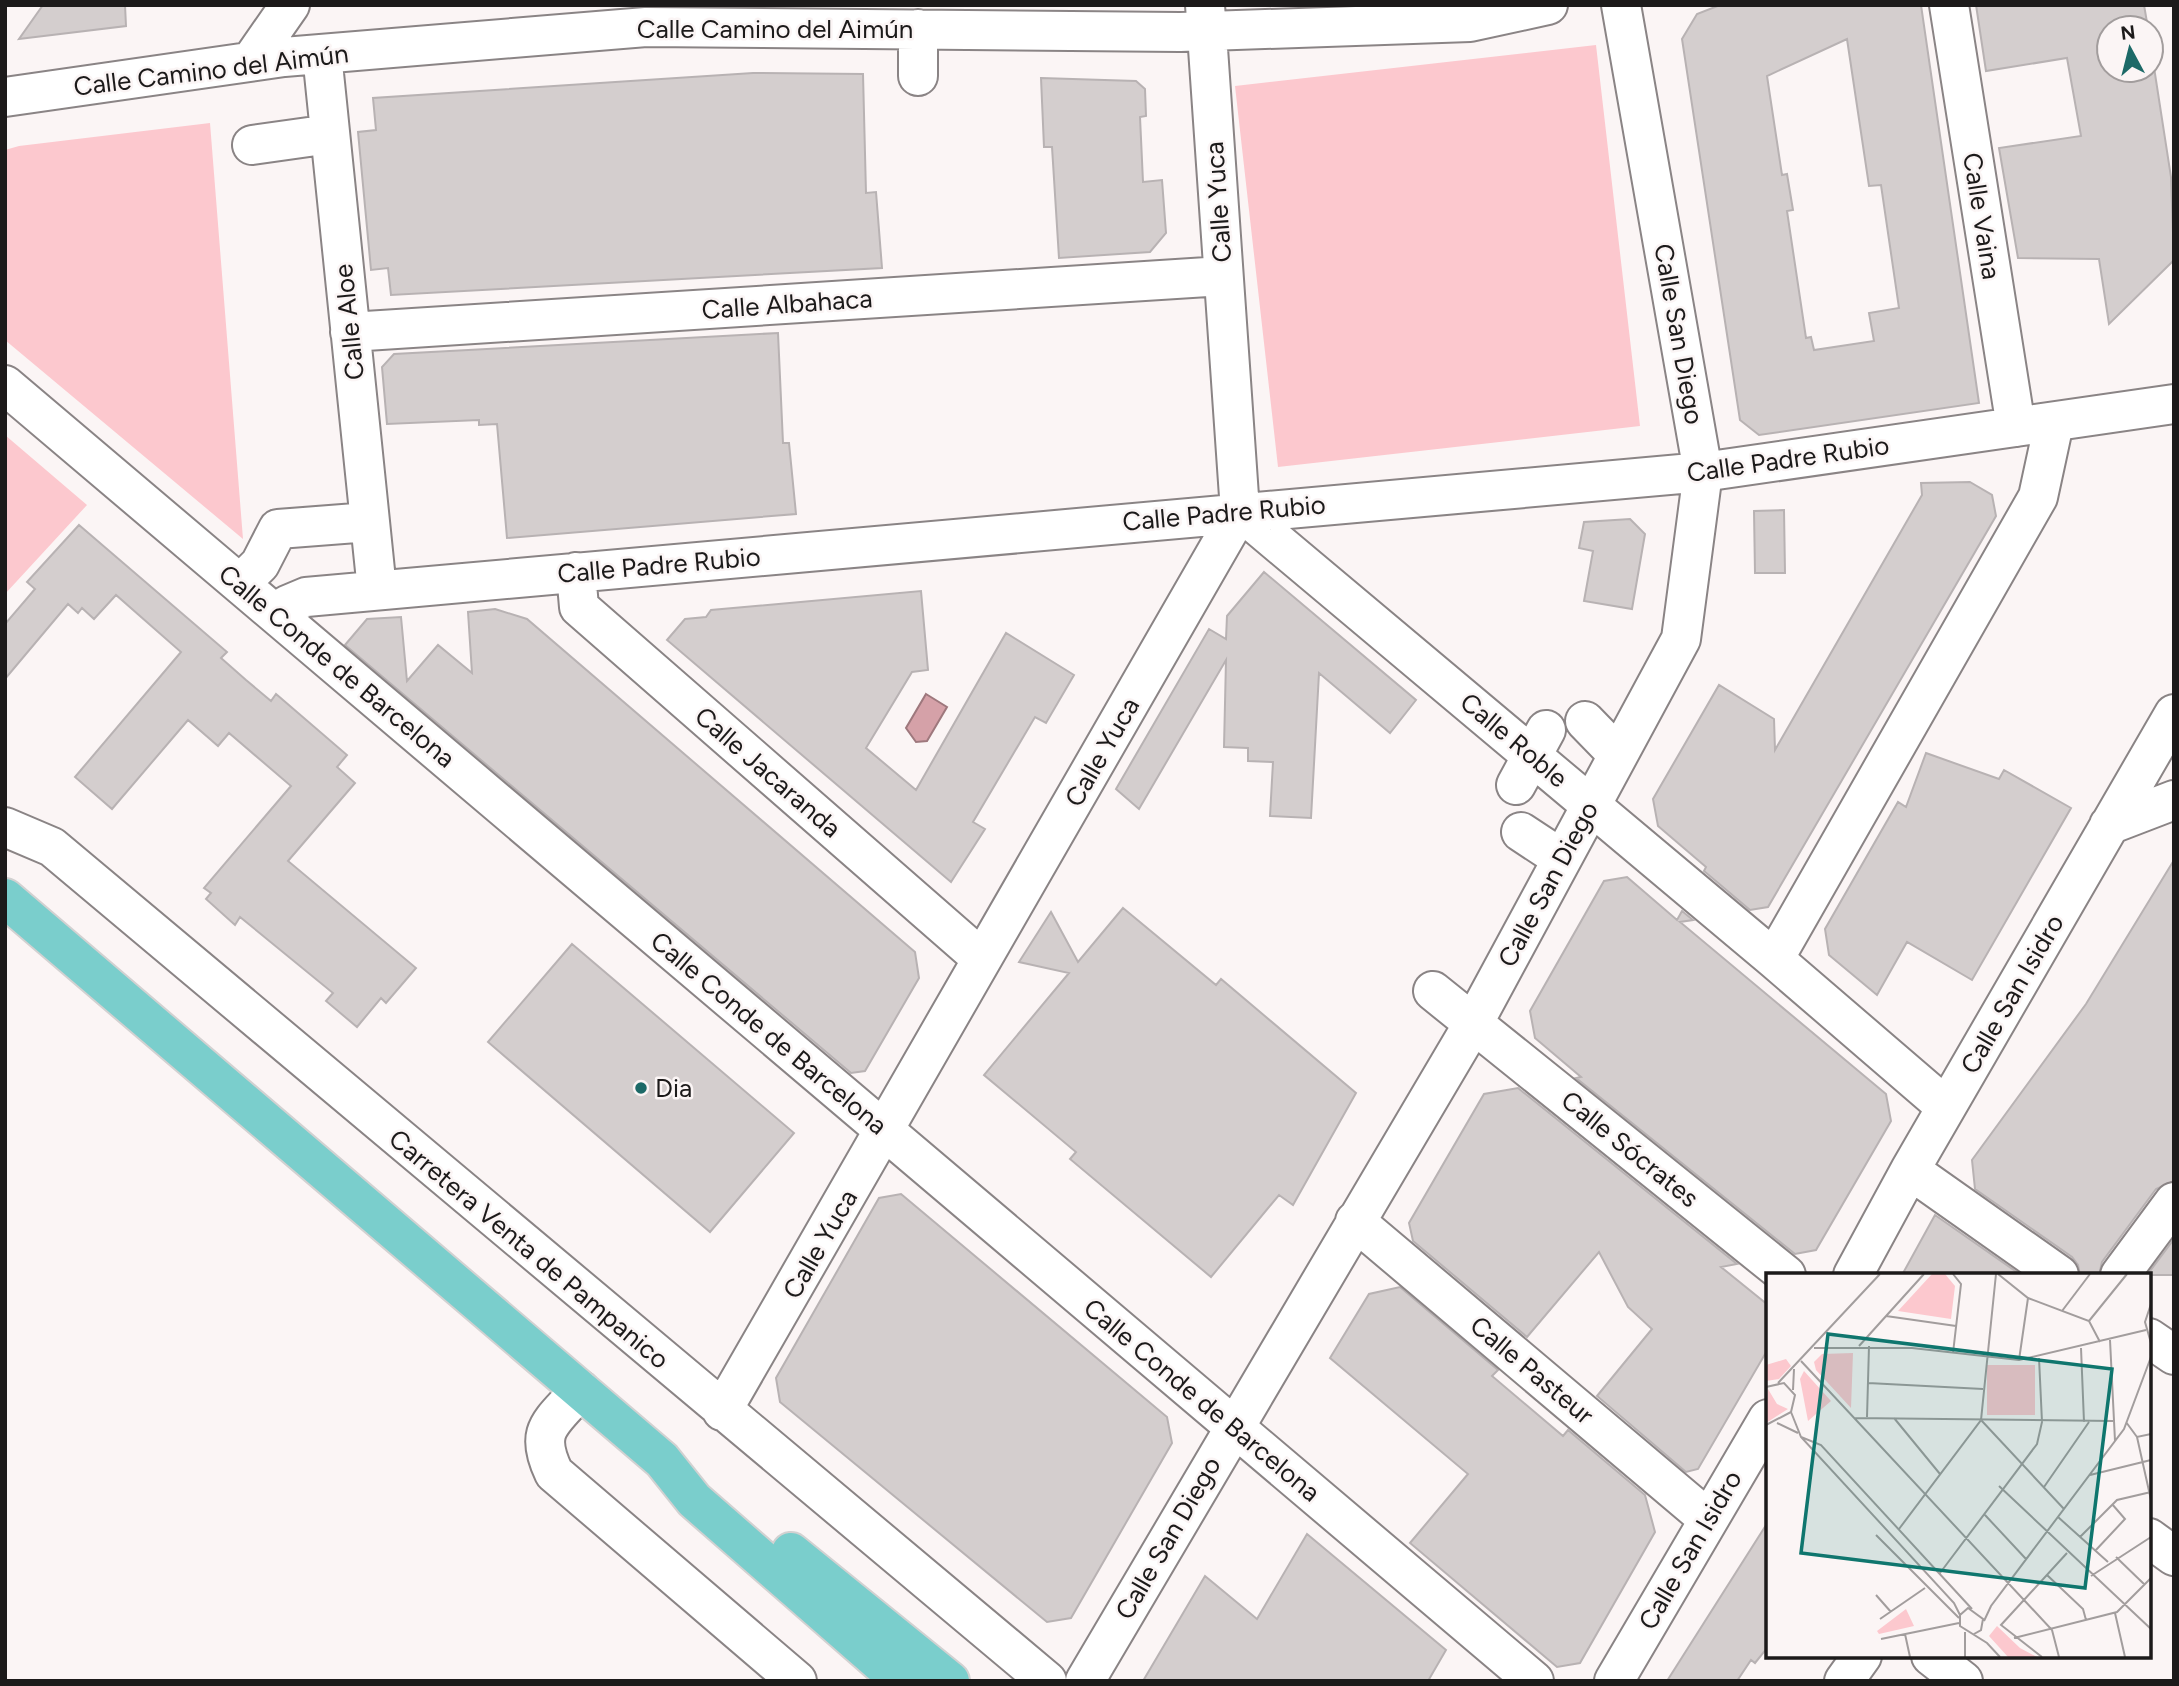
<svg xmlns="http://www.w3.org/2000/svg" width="2179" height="1686" font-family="Figtree,sans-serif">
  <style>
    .green { fill: #fcc8ce }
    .water { fill: #d5a1a8; stroke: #9e787d; stroke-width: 2 }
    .building { fill: #d4cece; stroke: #b8b2b3; stroke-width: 2; fill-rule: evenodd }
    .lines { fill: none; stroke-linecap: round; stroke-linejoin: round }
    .minor-casing { stroke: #8a8485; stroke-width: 42 }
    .major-casing { stroke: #d2d1d1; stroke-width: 42 }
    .minor { stroke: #fff; stroke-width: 38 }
    .major { stroke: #7acecc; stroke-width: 38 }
    .poi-dot { fill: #1c6967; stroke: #fbf5f5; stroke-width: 2.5 }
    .labels { text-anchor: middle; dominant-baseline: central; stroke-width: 5; stroke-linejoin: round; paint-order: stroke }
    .street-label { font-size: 26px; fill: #1c1a1a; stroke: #fbf5f5 }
    .poi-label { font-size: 26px; fill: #1c1a1a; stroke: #fbf5f5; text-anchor: start }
    .inset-road { fill: none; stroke: #a29d9d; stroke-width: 2 }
    .view { fill: #0f766e; fill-opacity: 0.15; stroke: #0f766e; stroke-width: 3.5 }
    .inset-edge { fill: none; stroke: #1c1a1a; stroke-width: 3.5 }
  </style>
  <rect width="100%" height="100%" fill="#fbf5f5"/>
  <path class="green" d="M 1596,45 L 1640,426 L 1278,467 L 1235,86 Z
    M 210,123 L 243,539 L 5,340 L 5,150 L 19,146 Z
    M 5,435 L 87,505 L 5,594 Z"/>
  <path class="water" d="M 926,694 L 947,707 L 927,741 L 916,742 L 906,728 Z"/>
  <path class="building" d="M 43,5 L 125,5 L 126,26 L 19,39 Z
    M 1720,5 L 1921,5 L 1979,403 L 1759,435 L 1740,420 L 1682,39 L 1697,14 ZM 1847,39 L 1869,186 L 1881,185 L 1899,308 L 1869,313 L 1874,341 L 1814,350 L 1811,337 L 1806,338 L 1787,211 L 1793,210 L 1787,174 L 1782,175 L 1767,76 Z
    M 1976,5 L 2144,5 L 2148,28 L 2109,28 L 2109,70 L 2151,70 L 2151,48 L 2171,177 L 2174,260 L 2109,324 L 2099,259 L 2018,258 L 1999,148 L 2081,136 L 2067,58 L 1986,71 Z
    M 753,73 L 863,74 L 866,193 L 876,192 L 882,268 L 391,295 L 388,268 L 371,270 L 358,132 L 376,130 L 373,98 Z
    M 1041,78 L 1136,81 L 1145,89 L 1146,116 L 1140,117 L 1143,182 L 1162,180 L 1166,233 L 1150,252 L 1059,258 L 1052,147 L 1044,147 Z
    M 778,333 L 783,443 L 789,443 L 796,514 L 507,538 L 497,424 L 479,425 L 479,420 L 387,424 L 382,367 L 394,354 Z
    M 1970,482 L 1992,495 L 1996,516 L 1768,907 L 1750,910 L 1704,871 L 1706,867 L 1658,826 L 1653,799 L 1719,685 L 1774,719 L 1775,750 L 1922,495 L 1921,483 Z
    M 1784,510 L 1785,573 L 1755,573 L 1754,511 Z
    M 1630,519 L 1645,534 L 1632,609 L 1584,601 L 1593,551 L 1579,548 L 1584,522 Z
    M 79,525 L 227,652 L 221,658 L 246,680 L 271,701 L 276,694 L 347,755 L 337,767 L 355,783 L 288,861 L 416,968 L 386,1003 L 381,998 L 357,1027 L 326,1001 L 333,993 L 240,917 L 235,925 L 206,899 L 211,893 L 204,888 L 291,786 L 229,733 L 218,746 L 188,720 L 112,809 L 75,777 L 181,652 L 116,595 L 94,619 L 82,608 L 78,613 L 68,604 L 5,679 L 5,624 L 35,589 L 27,582 Z
    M 1264,572 L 1416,700 L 1390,733 L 1319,673 L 1311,818 L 1270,816 L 1273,762 L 1248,761 L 1248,748 L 1224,747 L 1226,660 L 1139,809 L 1116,789 L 1209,629 L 1226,639 L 1227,616 Z
    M 921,591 L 928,670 L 912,672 L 866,748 L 916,790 L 1006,633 L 1074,675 L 1046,723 L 1035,717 L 973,822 L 985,829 L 951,882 L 667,640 L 685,619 L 706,617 L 711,610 Z
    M 495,609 L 527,619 L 915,952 L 919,978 L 865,1071 L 851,1073 L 345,645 L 367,619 L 401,617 L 407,681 L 438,645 L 472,673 L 468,612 Z
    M 1926,753 L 1999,779 L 2004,770 L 2071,808 L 1972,980 L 1907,942 L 1877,995 L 1829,955 L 1825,929 L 1898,802 L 1906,807 Z
    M 2174,860 L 2174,1181 L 2156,1189 L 2102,1262 L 2099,1275 L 2080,1275 L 2078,1265 L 2072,1257 L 1975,1189 L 1972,1160 L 2086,1004 Z
    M 1627,877 L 1677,920 L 1682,911 L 1693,920 L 1680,922 L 1886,1094 L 1891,1121 L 1816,1250 L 1795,1254 L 1576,1078 L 1581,1077 L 1535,1038 L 1530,1011 L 1604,881 Z
    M 1123,908 L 1216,985 L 1221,979 L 1356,1093 L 1293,1205 L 1279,1195 L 1211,1277 L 1070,1159 L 1076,1152 L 984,1075 L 1069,973 L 1019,962 L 1051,912 L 1078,962 Z
    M 572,944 L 794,1133 L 710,1232 L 488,1042 Z
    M 1518,1088 L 1737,1264 L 1721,1267 L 1768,1305 L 1768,1349 L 1698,1469 L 1686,1472 L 1597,1396 L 1652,1329 L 1628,1307 L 1599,1252 L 1527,1337 L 1413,1241 L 1409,1223 L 1484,1094 Z
    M 901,1194 L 1167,1417 L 1172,1443 L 1071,1618 L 1047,1622 L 780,1402 L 776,1378 L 879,1198 Z
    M 1935,1215 L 2021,1275 L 1902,1275 Z
    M 2174,1239 L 2174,1275 L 2147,1275 Z
    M 1400,1287 L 1498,1370 L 1492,1376 L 1563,1436 L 1568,1430 L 1645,1495 L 1655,1532 L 1580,1663 L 1557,1667 L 1410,1543 L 1468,1474 L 1330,1358 L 1369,1294 Z
    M 1768,1522 L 1768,1647 L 1755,1663 L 1751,1660 L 1737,1681 L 1667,1681 Z
    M 1307,1534 L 1446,1650 L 1428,1681 L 1143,1681 L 1205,1576 L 1257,1619 Z"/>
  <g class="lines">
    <g class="minor-casing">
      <path id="minor" d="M 1949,5 L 2016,427
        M 322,54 L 377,590
        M 251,61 L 290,5
        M 918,76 L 918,29
        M 5,97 L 284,57 L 646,27 L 1180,32 L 1470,22 L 1548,5
        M 252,145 L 330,134
        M 350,332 L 1223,276
        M 5,385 L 1534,1681
        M 1240,511 L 1774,959 L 1946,1107
        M 576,572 L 579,607 L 982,959
        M 240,584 L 260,564 L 278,529 L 369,522
        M 278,616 L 287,605 L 306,597 L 1703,472 L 2174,404
        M 1585,721 L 1618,755
        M 1516,785 L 1546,730
        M 2109,825 L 2174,800
        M 5,827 L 52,847 L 1047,1681
        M 1521,832 L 1562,859
        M 1774,959 L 2038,497 L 2054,423
        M 1433,991 L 1786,1275
        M 1910,1170 L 2059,1275
        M 1355,1221 L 1708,1519
        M 1853,1275 L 1910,1170 L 2174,714
        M 2120,1275 L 2174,1202
        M 2149,1338 L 2174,1355
        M 580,1390 C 552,1423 533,1429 554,1473 L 797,1681
        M 722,1411 L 1240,511 L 1205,5
        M 2149,1538 L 2174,1556
        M 1931,1656 L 1963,1681
        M 1085,1681 L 1473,1024 L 1681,639 L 1703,472 L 1621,5
        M 1614,1681 L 1768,1419
        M 1844,1681 L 1862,1656"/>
    </g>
    <g class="major-casing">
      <path id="major" d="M 5,898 L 662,1460 L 694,1500 L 901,1681
        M 791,1552 L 950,1681"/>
    </g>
    <use href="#minor" class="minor"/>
    <use href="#major" class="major"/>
  </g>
  <circle class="poi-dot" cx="641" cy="1088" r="7"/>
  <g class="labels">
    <g class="street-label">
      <text x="775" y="29">Calle Camino del Aimún</text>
      <text transform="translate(211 70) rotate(-7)">Calle Camino del Aimún</text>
      <text transform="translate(1218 202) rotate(-94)">Calle Yuca</text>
      <text transform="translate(1982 216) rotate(81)">Calle Vaina</text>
      <text transform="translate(787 304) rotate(-4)">Calle Albahaca</text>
      <text transform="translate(349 322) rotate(-96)">Calle Aloe</text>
      <text transform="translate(1679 334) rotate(80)">Calle San Diego</text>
      <text transform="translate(1788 459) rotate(-8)">Calle Padre Rubio</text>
      <text transform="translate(1224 513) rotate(-5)">Calle Padre Rubio</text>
      <text transform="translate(659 565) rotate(-5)">Calle Padre Rubio</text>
      <text transform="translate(337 666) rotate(40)">Calle Conde de Barcelona</text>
      <text transform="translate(1514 740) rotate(40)">Calle Roble</text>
      <text transform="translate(1102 752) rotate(-60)">Calle Yuca</text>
      <text transform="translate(768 772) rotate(41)">Calle Jacaranda</text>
      <text transform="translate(1548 884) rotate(-62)">Calle San Diego</text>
      <text transform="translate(2012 994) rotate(-60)">Calle San Isidro</text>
      <text transform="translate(769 1033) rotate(40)">Calle Conde de Barcelona</text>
      <text transform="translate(1630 1149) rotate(39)">Calle Sócrates</text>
      <text transform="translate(820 1244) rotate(-60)">Calle Yuca</text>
      <text transform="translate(529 1249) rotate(40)">Carretera Venta de Pampanico</text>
      <text transform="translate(1532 1370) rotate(40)">Calle Pasteur</text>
      <text transform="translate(1202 1400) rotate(40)">Calle Conde de Barcelona</text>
      <text transform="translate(1168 1538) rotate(-60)">Calle San Diego</text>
      <text transform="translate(1690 1550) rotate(-60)">Calle San Isidro</text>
    </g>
    <g class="poi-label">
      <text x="655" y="1088">Dia</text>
    </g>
  </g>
  <g transform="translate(1766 1273)">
    <rect width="385" height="385" fill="#fbf5f5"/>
    <path d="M 166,1 L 179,1 L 189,13 L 185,46 L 132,38 ZM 87,80 L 85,135 L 50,97 L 48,89 L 56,81 ZM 20,86 L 25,93 L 13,106 L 0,108 L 0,92 ZM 221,92 L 269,92 L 269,142 L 221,142 ZM 38,98 L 65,128 L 42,148 L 34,106 ZM 2,116 L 11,131 L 22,136 L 0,150 ZM 140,336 L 148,353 L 113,361 L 111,358 ZM 231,353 L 254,375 L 271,384 L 242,384 L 223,363 Z" fill="#fcc8ce"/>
    <path class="inset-road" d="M 187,1 L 195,11 L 187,80M 232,1 L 262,25 L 323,48 L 334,69M 385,31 L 379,49 L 385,70M 296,38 L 324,1M 120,43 L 190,53M 323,48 L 361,1M 344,67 L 349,168M 93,73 L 158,1M 48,75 L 146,75 L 253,87 L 380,57M 315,75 L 318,149M 253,87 L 262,25M 35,88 L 286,357 L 293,384M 12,110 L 114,1M 102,110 L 217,116M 0,114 L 18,110 L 29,122 L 25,139 L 0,152M 27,117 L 28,96M 25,139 L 35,164 L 188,330 L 194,342M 101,144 L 103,73M 88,145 L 347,148M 128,145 L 174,201M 215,147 L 298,236M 360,149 L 371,164 L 385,161M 11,150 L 32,160M 35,164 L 55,172 L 206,336M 371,164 L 385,227M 324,202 L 385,187M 233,213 L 385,356M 278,214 L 323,149M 219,242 L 260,286M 292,244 L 342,289M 133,256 L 215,147 L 230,1M 110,262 L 193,345M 314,264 L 351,227 L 385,219M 329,278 L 359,246 L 346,231M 350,284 L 379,312M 174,300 L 271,171 L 276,149 L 273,85M 281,302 L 317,336 L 320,347M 325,303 L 385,264M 110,322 L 125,339M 349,340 L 359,384M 114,346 L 159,315M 218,348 L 225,333 L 358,156 L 385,84M 139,361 L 144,384M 208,361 L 215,357 L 217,346 L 202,335 L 194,342 L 194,353 L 221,370 L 234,384M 248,365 L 351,339 L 385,305M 115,366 L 193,350M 199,384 L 199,359M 276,384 L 235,352 L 301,280"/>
    <path class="view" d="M 62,61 L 346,96 L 319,315 L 35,280 Z"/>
    <rect width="385" height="385" class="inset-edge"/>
  </g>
  <rect width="2179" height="1686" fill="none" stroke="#1c1a1a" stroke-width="14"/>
  <g transform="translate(2130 49) rotate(353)"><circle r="33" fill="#fbf5f5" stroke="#a29d9d" stroke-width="2"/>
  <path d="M0-5L12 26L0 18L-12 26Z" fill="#1c6967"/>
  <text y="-10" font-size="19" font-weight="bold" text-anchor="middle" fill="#1c1a1a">N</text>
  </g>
</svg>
